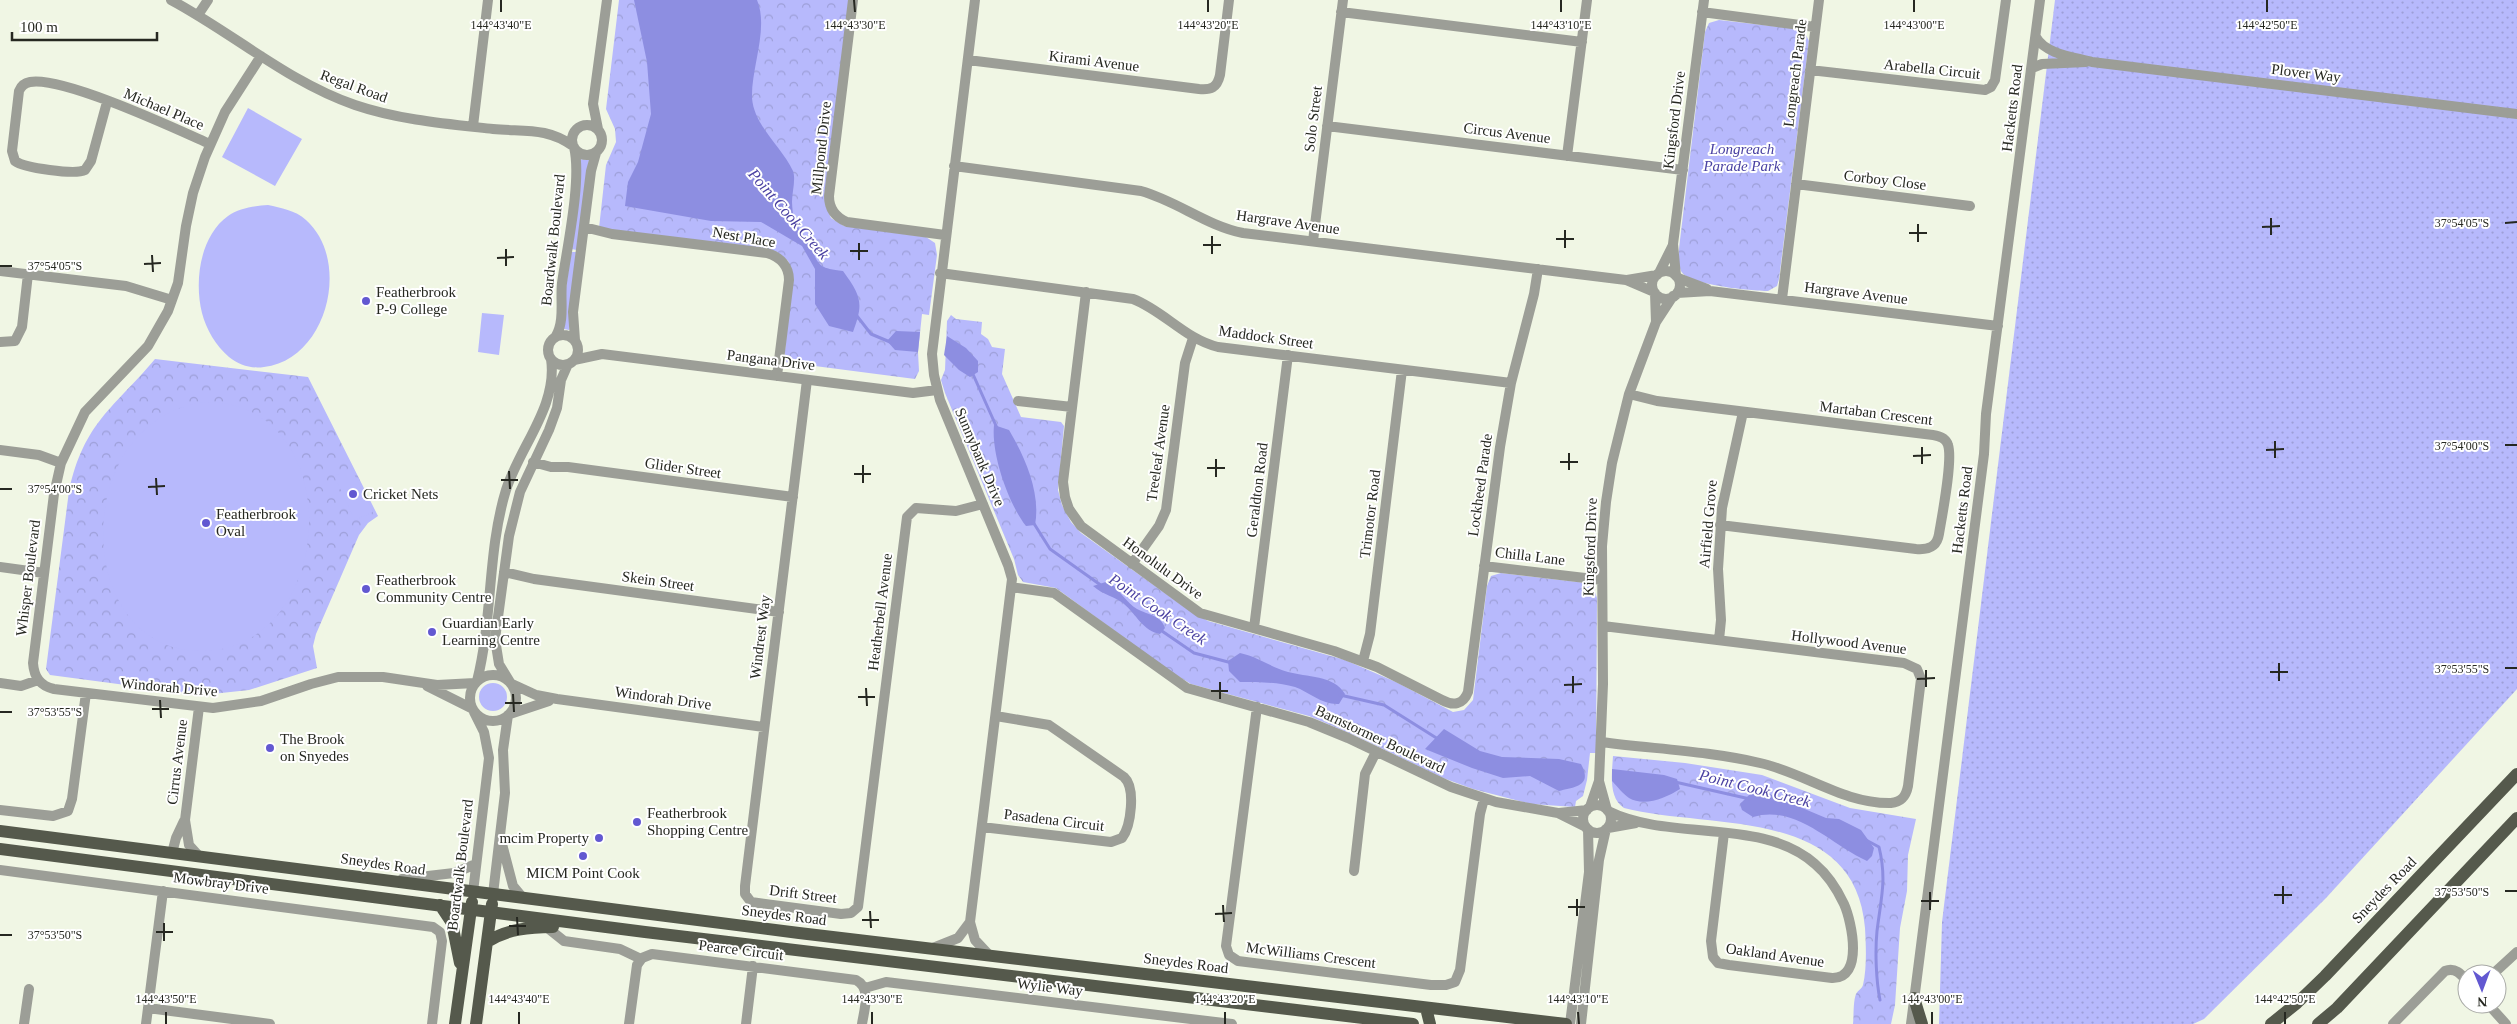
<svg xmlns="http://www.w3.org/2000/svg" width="2517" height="1024" font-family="'Times New Roman',serif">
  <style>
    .grass { fill: url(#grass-dots) }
    .park { fill: url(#park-crowns) }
    .garden { fill: #b7b9fc }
    .water { fill: #8d8ee1 }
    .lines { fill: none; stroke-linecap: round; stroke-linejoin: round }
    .stream { stroke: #8d8ee1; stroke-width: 3 }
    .minor { stroke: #9c9e97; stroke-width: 10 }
    .major { stroke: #55594c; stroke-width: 12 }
    .ticks { fill: none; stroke: #262821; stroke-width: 2 }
    .poi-dot { fill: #6258d1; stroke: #fff; stroke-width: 2 }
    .labels { text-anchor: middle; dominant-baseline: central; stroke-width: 4; stroke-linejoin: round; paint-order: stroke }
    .street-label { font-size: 15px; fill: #262821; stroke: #fff }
    .park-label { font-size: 15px; font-style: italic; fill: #4941a2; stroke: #fff }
    .poi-label { font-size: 15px; fill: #262821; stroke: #fff; text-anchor: start }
    .water-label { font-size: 16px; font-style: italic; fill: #4a41a2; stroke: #fff }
    .ticks-label { font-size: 12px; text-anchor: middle; fill: #262821; stroke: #fff; stroke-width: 4; stroke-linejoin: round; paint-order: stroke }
  </style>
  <defs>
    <pattern id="grass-dots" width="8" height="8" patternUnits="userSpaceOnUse" patternTransform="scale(1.25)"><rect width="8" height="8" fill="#b7b9fc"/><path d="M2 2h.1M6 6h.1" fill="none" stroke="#9d9fd8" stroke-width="1.8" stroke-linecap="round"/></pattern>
    <pattern id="park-crowns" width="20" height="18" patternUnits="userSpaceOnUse" patternTransform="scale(1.25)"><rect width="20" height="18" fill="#b7b9fc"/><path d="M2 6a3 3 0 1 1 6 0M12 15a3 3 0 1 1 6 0" fill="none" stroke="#9d9fd8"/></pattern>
  </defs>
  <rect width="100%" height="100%" fill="#f0f6e4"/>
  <path class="grass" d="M 2055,0 L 2517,0 L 2517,689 L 2326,898 L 2204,1019 L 2193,1024 L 1939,1024 L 1942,922 Z"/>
  <path class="park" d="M 619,0 L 849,0 L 825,204 L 831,218 L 844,226 L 926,237 L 935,243 L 937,255 L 929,315 L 922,314 L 918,352 L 919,371 L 915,379 L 784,362 L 792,270 L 788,261 L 777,252 L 599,228 L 606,165 L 616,142 L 615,129 L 606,109 Z
    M 1719,20 L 1798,29 L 1805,33 L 1809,41 L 1779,279 L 1777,286 L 1768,291 C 1752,291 1688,285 1681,271 C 1677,262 1679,249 1680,240 L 1705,32 L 1709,23 Z
    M 951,315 L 956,319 L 982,322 L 981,334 L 988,339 L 992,347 L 1005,349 L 1002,374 L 1021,417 L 1061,422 L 1064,426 L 1058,490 L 1062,505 L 1071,522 L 1081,533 L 1187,609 L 1208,621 L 1345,660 L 1396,682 L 1453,712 L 1464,710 L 1473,700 L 1487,586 L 1491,576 L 1501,573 L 1586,583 L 1593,586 L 1597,598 L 1596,753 L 1590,753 L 1587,780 L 1583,796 L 1576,801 L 1575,807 L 1531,804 L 1473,789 L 1443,778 L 1356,736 L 1309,716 L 1191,684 L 1168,670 L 1056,588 L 1023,582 L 1018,575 L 1014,559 L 945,393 L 941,380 L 945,370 L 947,321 Z
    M 155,359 L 308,377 L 378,516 L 368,523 L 359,535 L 316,634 L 313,646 L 317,668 L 249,690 L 212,694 L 186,693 L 50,675 L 46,669 L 69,491 C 84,422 114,408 155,359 Z
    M 1613,756 L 1685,763 L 1762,775 L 1850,808 L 1916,819 L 1908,855 L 1907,891 L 1900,928 L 1895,1005 L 1891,1024 L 1853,1024 C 1854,1015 1853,1002 1856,994 C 1858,990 1862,989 1863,985 C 1867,968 1866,946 1865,928 C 1855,805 1708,830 1624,808 C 1608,798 1612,773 1613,756 Z"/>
  <path class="garden" d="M 248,108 L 302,139 L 275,186 L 222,157 Z
    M 580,159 L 589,160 L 577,250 L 571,249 Z
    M 268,205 C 281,208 295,210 306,220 C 352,261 327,360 264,367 C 251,369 239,365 229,357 C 216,346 206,329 202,313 C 194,281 200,236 228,216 C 239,208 255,206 268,205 Z
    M 571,252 L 576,252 L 569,330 L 564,329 L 564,302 Z
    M 482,313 L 504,315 L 499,355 L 478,352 Z
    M 206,402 C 350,402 338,650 202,651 C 71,653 68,418 206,402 Z
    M 351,468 L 373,512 L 355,520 L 334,476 Z
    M479 697a14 14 0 1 1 28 0a14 14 0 1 1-28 0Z"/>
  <path class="water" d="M 634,0 L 757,0 C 769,28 751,68 752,98 C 754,126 782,147 793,171 C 796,180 792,192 792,202 C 793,227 798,223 808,243 C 820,264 815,268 843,271 C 861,296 864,303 853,332 L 829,326 L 815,304 L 815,269 L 802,246 L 761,222 L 711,221 L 625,206 L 628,182 L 638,162 L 651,114 L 647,62 Z
    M 896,331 L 920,332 L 918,352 L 895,350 L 887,341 Z
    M 947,336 L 966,348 L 978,361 L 978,372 L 970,377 L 959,370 L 944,355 Z
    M 994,425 L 1009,430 C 1025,457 1041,493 1035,525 L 1026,526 C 1008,503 991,454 994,425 Z
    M 1109,581 C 1118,589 1127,603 1137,609 C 1148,615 1161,615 1165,628 L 1160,634 C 1143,631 1136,614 1124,604 C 1116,597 1103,595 1093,586 Z
    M 1240,653 C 1259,657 1270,667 1288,672 C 1306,677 1334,675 1345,694 L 1339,704 C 1322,705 1309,692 1295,687 C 1277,682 1258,682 1240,682 L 1229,671 L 1228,661 Z
    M 1444,729 L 1480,751 L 1502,757 L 1559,759 L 1581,764 C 1593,786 1575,787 1559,791 L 1530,776 L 1503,778 L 1472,768 L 1425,749 Z
    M 1612,769 L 1664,775 L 1677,779 L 1680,789 C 1666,798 1644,807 1629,798 C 1623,794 1617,786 1612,781 Z
    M 1767,793 L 1826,818 L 1839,819 L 1861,830 L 1874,848 L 1872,856 L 1867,861 C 1831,845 1796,804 1753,817 L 1742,810 L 1740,804 L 1750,794 Z"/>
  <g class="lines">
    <path class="stream" d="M 857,316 L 871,334 L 890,342
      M 972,372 L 997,428
      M 1033,522 L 1050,549 L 1102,586
      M 1159,629 L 1194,653 L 1232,663
      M 1340,695 L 1384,705 L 1438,739
      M 1675,782 L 1750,799
      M 1866,840 L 1879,847 C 1887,880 1881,898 1877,931 C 1875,951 1876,980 1880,1000"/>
    <path class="minor" d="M 171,0 C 233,33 288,82 355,105 C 399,120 448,124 493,129 C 524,132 547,127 573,146
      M 853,0 L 829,196 C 829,209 835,217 847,222 L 945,235
      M 975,0 L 932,354 L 934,375 L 940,400 L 1008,565 L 1012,579 L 970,922 L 975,940 L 989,955
      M 1341,12 L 1582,42
      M 1702,12 L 1815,27
      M 198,15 L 208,0
      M 2036,37 C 2045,54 2074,57 2092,62 L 2517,114
      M 261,56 L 225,112 L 205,157 L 193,193 L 186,226 L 178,283 L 168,311 L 148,346 L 85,412 L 61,463 L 54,494 L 33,663 C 34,677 40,686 54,689 L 213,708 L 261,701 L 311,684 L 338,677 L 383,677 L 437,685 L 475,683
      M 968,60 L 1199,89 C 1211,90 1217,88 1220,75 L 1229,0
      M 2032,68 L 2042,64 L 2086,62
      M 1810,70 L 1985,90 L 1991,87 L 1995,80 L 2006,0
      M 107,102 L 91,161 L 85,170 C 75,175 24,168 15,161 L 12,151 L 19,91 C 21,86 24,83 30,82 C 63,76 176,129 210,144
      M572 140a15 15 0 1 1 30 0a15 15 0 1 1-30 0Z
      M 473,126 L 488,0
      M 1327,126 L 1683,170
      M 598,129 L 593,104 L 607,0
      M 1567,156 L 1587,0
      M 954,166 L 1141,191 C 1177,201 1207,226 1243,233 L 1626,280 L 1654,292
      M 1796,184 L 1970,206
      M 584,227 L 612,234 L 767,253 C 780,257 789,266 789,280 L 777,376
      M 1313,241 L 1343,0
      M 0,271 L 126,286 L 172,300
      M1652 285a14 14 0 1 1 28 0a14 14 0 1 1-28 0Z
      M 940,273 L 1133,299 C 1164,311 1185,339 1218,347 L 1511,383
      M 1659,273 L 1673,245
      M 1676,276 L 1673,244 L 1704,0
      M 1678,278 L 1707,289
      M 1627,280 L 1657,275
      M 1086,292 L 1063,482 L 1065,497 L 1069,509 L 1081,526 L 1200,613 L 1334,651 L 1377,667 L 1442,700 C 1453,706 1463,705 1468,692 L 1500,447 L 1511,383 L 1534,294 L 1538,269
      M 1655,293 L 1656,322
      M 1677,293 L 1710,291 L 1998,326
      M 1782,299 L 1819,0
      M548 350a15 15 0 1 1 30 0a15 15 0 1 1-30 0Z
      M 556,336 C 565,320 560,300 562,283 C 567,247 582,180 574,147
      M 575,340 L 573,312 L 591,171 L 596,153
      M 0,342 L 15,341 L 22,327 L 28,274
      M 574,360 L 602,354 L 913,393 L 937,390
      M 807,380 L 745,886 L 745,894 L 751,902 L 841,914 L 851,913 L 858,907 L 907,517 L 916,508 L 956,511 L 983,504
      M 1629,394 L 1657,401 L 1933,435 C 1940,436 1946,438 1948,445 C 1953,460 1942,516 1939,534 C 1937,547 1928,550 1916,549 L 1720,525
      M 1018,401 L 1072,407
      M 0,450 L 39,455 L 61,463
      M 533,462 L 551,467 L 568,467 L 793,497
      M 1132,564 L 1159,526 L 1166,510 L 1185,363 L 1193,338
      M 1484,566 L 1602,580
      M 0,567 L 44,573
      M 504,572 L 534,579 L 779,612
      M 1011,587 L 1054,593 L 1187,688 L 1309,722 L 1348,738 L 1451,787 L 1496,802 L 1558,813 L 1586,827
      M 1254,628 L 1288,355
      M 1719,640 L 1721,620 L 1718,569 L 1722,508 L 1743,412
      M 1363,661 L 1370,634 L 1402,370
      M470 698a23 23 0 1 1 46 0a23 23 0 1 1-46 0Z
      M 477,681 C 493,618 487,552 506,490 C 520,446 558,406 551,359
      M 510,682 L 499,664 L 495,639 L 509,536 L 520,492 L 549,430 L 557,408 L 561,380 L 568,364
      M 0,683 L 21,686 L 38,680
      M 512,684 L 536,695 L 557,699 L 764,727
      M 427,686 L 473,709
      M 199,707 L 185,820 L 189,845 L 199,856
      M 1257,707 L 1226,946 L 1229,955 L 1238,961 L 1431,985 L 1446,985 L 1455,982 L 1460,970 L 1480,814 L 1484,799
      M 510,714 L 549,701
      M 1601,742 C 1654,749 1709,751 1760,763 C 1805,773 1844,804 1891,803 C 1902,802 1906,796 1908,786 L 1921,679 L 1917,669 L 1904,663 L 1603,626
      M1583 819a14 14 0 1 1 28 0a14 14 0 1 1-28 0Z
      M 1590,807 L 1599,781
      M 0,810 L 53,816 L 68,811 L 72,799 L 86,693
      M 1607,810 L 1599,781 L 1603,684 L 1602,546 L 1606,502 L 1612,463 L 1629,394 L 1656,322 L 1673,296
      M 1608,811 C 1670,842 1763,817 1815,864 C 1828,875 1837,889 1844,904 C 1852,922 1864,979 1832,978 L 1729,965 L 1718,963 L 1713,957 L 1711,941 L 1724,833
      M 1559,813 L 1587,810
      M 982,827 L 1111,842 L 1122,838 C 1131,826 1136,788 1124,777 L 1049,725 L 996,716
      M 1608,828 L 1636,823
      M 502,844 L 513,886 L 523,898
      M 172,853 L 176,838 L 184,821
      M 0,870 L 433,927 L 440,932 L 442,941 L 432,1024
      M 1354,871 L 1365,774 L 1376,752
      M 402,879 L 454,873 L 476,864
      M 473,892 L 489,758 L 484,732 L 474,712
      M 493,894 L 505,793 L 503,750 L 508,715
      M 544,925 L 564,941 L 620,949 L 641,959
      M 933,948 L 958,938 L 970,922
      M 2493,974 L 2517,952
      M 865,988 L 886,982 L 1232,1024
      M 2488,1004 L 2506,1024
      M 148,1008 L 270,1024
      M 24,1024 L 29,989
      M 146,1024 L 163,891
      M 629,1024 L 637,965 L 642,958 L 652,954 L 856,980 C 872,988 864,1010 862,1024
      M 746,1024 L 753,966
      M 1570,1024 L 1589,872 L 1588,829
      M 1581,1024 L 1599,860 L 1606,829
      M 1911,1024 L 1984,454 L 1986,414 L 2040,0
      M 2393,1024 L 2445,971 C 2455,967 2461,974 2467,981"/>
    <path class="major" d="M 0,831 L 799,933 L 1566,1024
      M 0,849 L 645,932 L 1413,1024
      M 440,905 L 452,923 L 460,963
      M 487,942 C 507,929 530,927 553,927
      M 1914,998 L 1922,1024
      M 1426,1008 L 1430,1024
      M 455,1024 L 472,902
      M 476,1024 L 492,904
      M 2271,1024 L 2297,1003 L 2325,976 L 2517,774
      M 2318,1024 L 2337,1008 L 2517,818"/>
  </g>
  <path class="ticks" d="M 501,0 L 501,12M 854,0 L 855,12M 1208,0 L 1208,12M 1561,0 L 1561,12M 1914,0 L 1914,12M 2267,0 L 2267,12M 2271,218 L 2271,235M 2505,223 L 2517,222M 1918,224 L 1918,242M 2262,227 L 2280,226M 1565,230 L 1565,248M 1909,233 L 1927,233M 1212,236 L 1212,254M 1556,239 L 1574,239M 859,243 L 859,260M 1203,245 L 1221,245M 506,249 L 506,266M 850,251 L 868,251M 152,255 L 153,272M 497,258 L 514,257M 144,264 L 161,263M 0,266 L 12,266M 2275,441 L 2275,458M 2505,445 L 2517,445M 1922,447 L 1922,464M 2266,450 L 2284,449M 1569,453 L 1569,470M 1913,456 L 1931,455M 1216,459 L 1216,477M 1560,462 L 1578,462M 863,465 L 863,483M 1207,468 L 1225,468M 509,471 L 510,489M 854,474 L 871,474M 156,478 L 157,495M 501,480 L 518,480M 148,487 L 165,486M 0,489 L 12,489M 2279,663 L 2279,681M 2505,668 L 2517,668M 1926,670 L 1926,687M 2270,672 L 2288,672M 1573,676 L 1573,693M 1917,679 L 1935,678M 1220,682 L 1220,699M 1564,685 L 1582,684M 866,688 L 867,706M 1211,691 L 1228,691M 513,694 L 514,712M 858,697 L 875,697M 160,700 L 161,718M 505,703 L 522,703M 152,709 L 169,709M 0,712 L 12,712M 2283,886 L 2283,904M 2505,891 L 2517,891M 1930,892 L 1930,910M 2274,895 L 2292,895M 1577,899 L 1577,916M 1921,901 L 1939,901M 1223,905 L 1224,922M 1568,907 L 1585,907M 870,911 L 871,928M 1215,914 L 1232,913M 517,917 L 518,935M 862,920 L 879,920M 164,923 L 164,941M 509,926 L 526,926M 156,932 L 173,932M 0,935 L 12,935M 166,1012 L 166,1024M 519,1012 L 519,1024M 872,1012 L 872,1024M 1225,1012 L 1225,1024M 1578,1012 L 1579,1024M 1932,1012 L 1932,1024M 2285,1012 L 2285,1024"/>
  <g class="poi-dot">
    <circle cx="366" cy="301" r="5"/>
    <circle cx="353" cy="494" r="5"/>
    <circle cx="206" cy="523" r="5"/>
    <circle cx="366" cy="589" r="5"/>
    <circle cx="432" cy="632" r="5"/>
    <circle cx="270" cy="748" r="5"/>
    <circle cx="637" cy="822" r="5"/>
    <circle cx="599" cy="838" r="5"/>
    <circle cx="583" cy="856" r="5"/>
  </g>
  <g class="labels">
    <g class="street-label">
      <text transform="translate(1094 61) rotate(7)">Kirami Avenue</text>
      <text transform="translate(1932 69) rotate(6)">Arabella Circuit</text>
      <text transform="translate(1795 73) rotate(-83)">Longreach Parade</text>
      <text transform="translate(2306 73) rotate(7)">Plover Way</text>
      <text transform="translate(354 86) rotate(20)">Regal Road</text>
      <text transform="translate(2012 108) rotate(-83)">Hacketts Road</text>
      <text transform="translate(164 109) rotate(23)">Michael Place</text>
      <text transform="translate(1313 119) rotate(-83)">Solo Street</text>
      <text transform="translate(1674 120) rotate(-83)">Kingsford Drive</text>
      <text transform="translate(1507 133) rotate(7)">Circus Avenue</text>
      <text transform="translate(821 148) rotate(-84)">Millpond Drive</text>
      <text transform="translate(1885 180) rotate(7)">Corboy Close</text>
      <text transform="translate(1288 222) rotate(8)">Hargrave Avenue</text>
      <text transform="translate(744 237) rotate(10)">Nest Place</text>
      <text transform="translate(553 240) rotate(-84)">Boardwalk Boulevard</text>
      <text transform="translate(1856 293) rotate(7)">Hargrave Avenue</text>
      <text transform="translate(1266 337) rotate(8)">Maddock Street</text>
      <text transform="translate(771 360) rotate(7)">Pangana Drive</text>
      <text transform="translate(1876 413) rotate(7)">Martaban Crescent</text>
      <text transform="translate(1158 453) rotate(-82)">Treeleaf Avenue</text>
      <text transform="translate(980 457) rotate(67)">Sunnybank Drive</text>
      <text transform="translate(683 468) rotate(8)">Glider Street</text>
      <text transform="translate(1480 485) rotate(-82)">Lockheed Parade</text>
      <text transform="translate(1257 490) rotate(-83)">Geraldton Road</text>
      <text transform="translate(1962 510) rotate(-83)">Hacketts Road</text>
      <text transform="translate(1370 514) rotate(-83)">Trimotor Road</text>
      <text transform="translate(1708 524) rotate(-85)">Airfield Grove</text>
      <text transform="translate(1590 547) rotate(-88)">Kingsford Drive</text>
      <text transform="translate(1530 556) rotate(7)">Chilla Lane</text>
      <text transform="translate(1163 568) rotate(36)">Honolulu Drive</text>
      <text transform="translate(28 578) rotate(-83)">Whisper Boulevard</text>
      <text transform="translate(658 581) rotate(8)">Skein Street</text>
      <text transform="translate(880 612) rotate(-83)">Heatherbell Avenue</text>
      <text transform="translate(760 637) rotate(-83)">Windrest Way</text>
      <text transform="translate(1849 642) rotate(7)">Hollywood Avenue</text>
      <text transform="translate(169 687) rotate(5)">Windorah Drive</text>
      <text transform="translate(663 698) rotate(8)">Windorah Drive</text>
      <text transform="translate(1380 739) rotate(25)">Barnstormer Boulevard</text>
      <text transform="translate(177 762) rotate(-83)">Cirrus Avenue</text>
      <text transform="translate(1054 820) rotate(7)">Pasadena Circuit</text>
      <text transform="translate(383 864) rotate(8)">Sneydes Road</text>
      <text transform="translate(460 865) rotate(-83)">Boardwalk Boulevard</text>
      <text transform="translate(221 883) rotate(7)">Mowbray Drive</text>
      <text transform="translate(2384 890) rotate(-46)">Sneydes Road</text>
      <text transform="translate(803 894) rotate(7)">Drift Street</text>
      <text transform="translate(784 915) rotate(7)">Sneydes Road</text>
      <text transform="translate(741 950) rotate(7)">Pearce Circuit</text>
      <text transform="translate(1311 955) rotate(7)">McWilliams Crescent</text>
      <text transform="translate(1775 955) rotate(8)">Oakland Avenue</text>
      <text transform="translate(1186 963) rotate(7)">Sneydes Road</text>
      <text transform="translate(1050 987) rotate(7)">Wylie Way</text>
    </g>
    <g class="park-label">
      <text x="1742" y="149">Longreach<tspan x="1742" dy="17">Parade Park</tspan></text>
    </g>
    <g class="poi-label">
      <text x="376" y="292">Featherbrook<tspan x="376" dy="17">P-9 College</tspan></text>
      <text x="363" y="494">Cricket Nets</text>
      <text x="216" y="514">Featherbrook<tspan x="216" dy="17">Oval</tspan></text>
      <text x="376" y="580">Featherbrook<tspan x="376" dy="17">Community Centre</tspan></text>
      <text x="442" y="623">Guardian Early<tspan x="442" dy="17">Learning Centre</tspan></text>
      <text x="280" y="739">The Brook<tspan x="280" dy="17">on Snyedes</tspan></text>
      <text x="647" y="813">Featherbrook<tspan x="647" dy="17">Shopping Centre</tspan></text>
      <text x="589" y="838" text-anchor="end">mcim Property</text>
      <text x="583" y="873" text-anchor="middle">MICM Point Cook</text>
    </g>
    <g class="water-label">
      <text transform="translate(789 214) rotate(49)">Point Cook Creek</text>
      <text transform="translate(1158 609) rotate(34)">Point Cook Creek</text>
      <text transform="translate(1755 788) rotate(14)">Point Cook Creek</text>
    </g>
  </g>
  <g class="ticks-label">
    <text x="501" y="29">144°43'40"E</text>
    <text x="855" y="29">144°43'30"E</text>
    <text x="1208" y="29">144°43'20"E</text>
    <text x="1561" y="29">144°43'10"E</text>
    <text x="1914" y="29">144°43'00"E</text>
    <text x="2267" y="29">144°42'50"E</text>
    <text x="2462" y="227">37°54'05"S</text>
    <text x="55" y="270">37°54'05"S</text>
    <text x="2462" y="450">37°54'00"S</text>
    <text x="55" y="493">37°54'00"S</text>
    <text x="2462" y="673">37°53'55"S</text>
    <text x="55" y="716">37°53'55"S</text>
    <text x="2462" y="896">37°53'50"S</text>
    <text x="55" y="939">37°53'50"S</text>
    <text x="166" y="1003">144°43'50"E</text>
    <text x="519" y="1003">144°43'40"E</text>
    <text x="872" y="1003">144°43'30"E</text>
    <text x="1225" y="1003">144°43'20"E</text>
    <text x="1578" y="1003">144°43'10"E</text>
    <text x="1932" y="1003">144°43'00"E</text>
    <text x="2285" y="1003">144°42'50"E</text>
  </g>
  <g transform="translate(2482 989) rotate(179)"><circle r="24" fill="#ffffff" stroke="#a8a9a6"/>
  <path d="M0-4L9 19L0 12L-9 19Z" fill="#6258d1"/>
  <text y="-8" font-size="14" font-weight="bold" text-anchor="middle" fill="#262821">N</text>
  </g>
  <path d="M12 32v8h145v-8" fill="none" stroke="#262821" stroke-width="2.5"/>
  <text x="20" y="32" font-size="15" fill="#262821" stroke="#ffffff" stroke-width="4" paint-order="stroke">100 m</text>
</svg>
